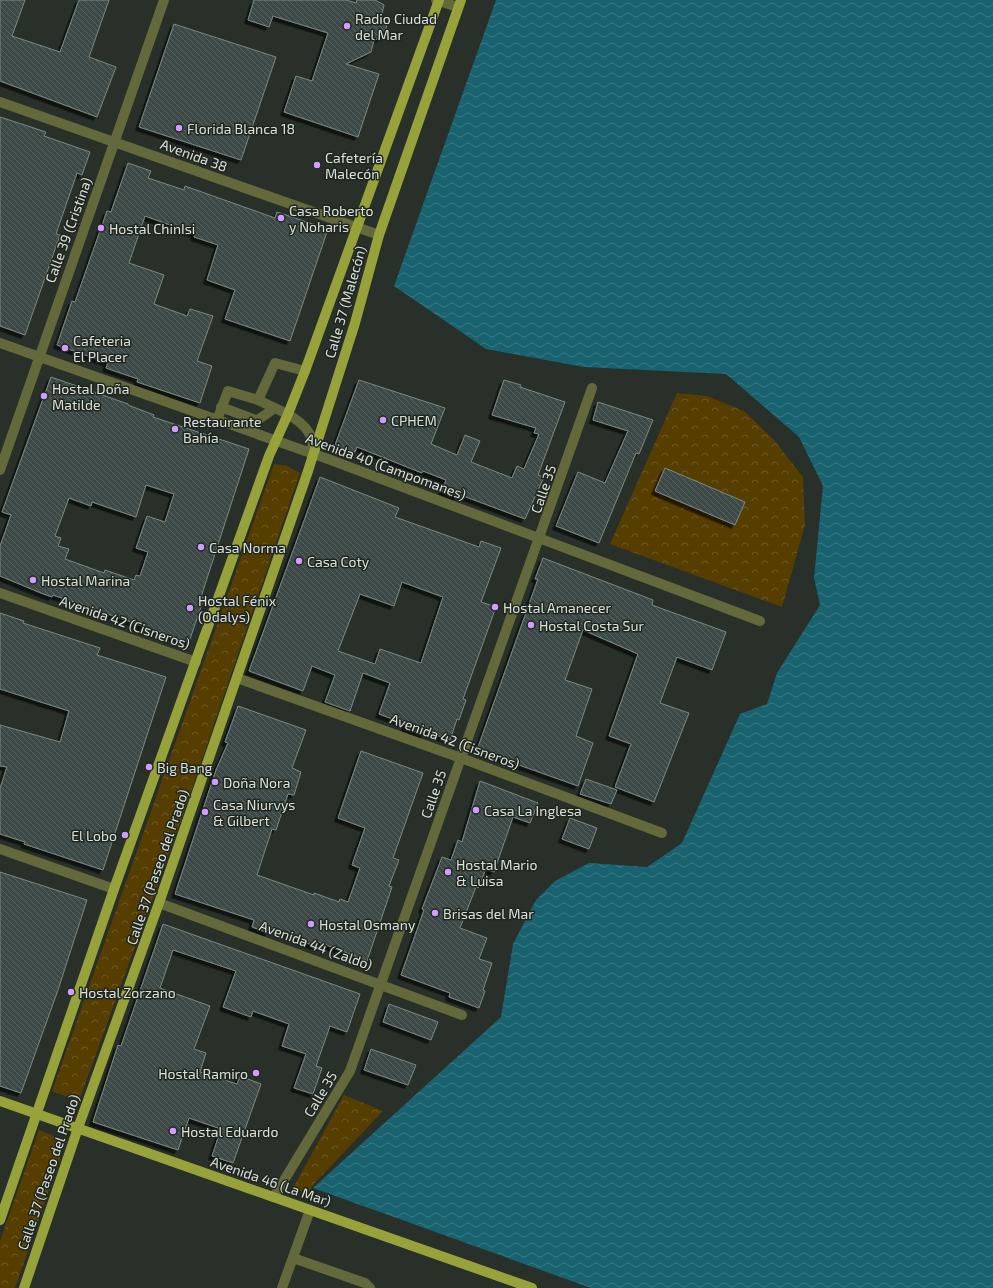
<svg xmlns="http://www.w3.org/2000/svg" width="993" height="1288" font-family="'Exo 2',sans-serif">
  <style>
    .park { fill: url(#park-crowns) }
    .water { fill: url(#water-waves) }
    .building { fill: url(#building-back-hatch); stroke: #7a8985; fill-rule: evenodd; filter: url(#shadow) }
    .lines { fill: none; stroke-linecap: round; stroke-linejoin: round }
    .minor { stroke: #63693a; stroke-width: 10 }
    .major { stroke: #98a23a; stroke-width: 10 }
    .poi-dot { fill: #d19dfd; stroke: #1f261f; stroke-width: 1.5 }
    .labels { text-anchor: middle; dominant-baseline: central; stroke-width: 3; stroke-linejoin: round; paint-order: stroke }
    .poi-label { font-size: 14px; fill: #dbe0db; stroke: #1f261f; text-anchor: start }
    .street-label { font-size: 14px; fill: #dbe0db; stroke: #1f261f }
  </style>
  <defs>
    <pattern id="park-crowns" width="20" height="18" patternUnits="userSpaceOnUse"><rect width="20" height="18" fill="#563d00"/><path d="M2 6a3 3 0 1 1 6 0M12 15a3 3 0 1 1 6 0" fill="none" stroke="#6e5925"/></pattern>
    <pattern id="water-waves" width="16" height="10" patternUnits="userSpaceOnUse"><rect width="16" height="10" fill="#18636f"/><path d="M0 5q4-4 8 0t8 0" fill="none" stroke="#397983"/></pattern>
    <pattern id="building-back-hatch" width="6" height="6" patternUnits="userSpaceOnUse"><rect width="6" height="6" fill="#3d4a47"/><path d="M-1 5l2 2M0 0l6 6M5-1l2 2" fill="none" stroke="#586461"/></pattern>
    <filter id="shadow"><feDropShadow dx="-3.5" dy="3.5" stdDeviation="0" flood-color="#0009"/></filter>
  </defs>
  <rect width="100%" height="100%" fill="#283029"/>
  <path class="park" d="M 677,393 L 707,396 L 744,411 L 774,440 L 803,477 L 805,525 L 782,607 L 610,544 Z
    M 274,464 L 287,466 L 300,473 L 184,812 L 79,1101 L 52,1091 Z
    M 344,1095 L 383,1111 L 313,1185 L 308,1194 L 293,1188 Z
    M 39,1130 L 66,1141 L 15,1288 L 0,1288 L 0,1241 Z"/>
  <path class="water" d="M 496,0 L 993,0 L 993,1288 L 591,1288 L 313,1188 L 501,1017 L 513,944 L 536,900 L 555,881 L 589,863 L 647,867 L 682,843 L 740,714 L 767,704 L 777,673 L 820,605 L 814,578 L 823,486 L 799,437 L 726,374 L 584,367 L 486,349 L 394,286 Z"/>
  <path class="building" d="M 0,0 L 25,0 L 12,36 L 60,52 L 79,0 L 109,0 L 89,57 L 116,67 L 97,117 L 0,81 Z
    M 254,0 L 346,0 L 356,3 L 357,0 L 375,0 L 384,5 L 381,18 L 387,24 L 385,34 L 381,38 L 374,40 L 371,52 L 346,64 L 379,74 L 358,137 L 284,112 L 296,76 L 312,81 L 328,33 L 273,16 L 269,27 L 248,20 Z
    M 174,24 L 276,57 L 241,160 L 139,127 Z
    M 0,117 L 46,132 L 44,136 L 90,152 L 82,175 L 77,173 L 56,234 L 60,235 L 25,335 L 0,326 Z
    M 128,163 L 151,171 L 148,178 L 184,190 L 185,186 L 275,218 L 277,212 L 328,229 L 290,341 L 225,319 L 235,290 L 207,280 L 218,245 L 194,237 L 195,234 L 145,216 L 129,263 L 164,275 L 154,304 L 187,316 L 190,309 L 213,316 L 197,361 L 212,366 L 200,403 L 137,382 L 138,379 L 106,368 L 108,363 L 57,345 L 72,301 L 75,302 L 107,211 L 111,212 Z
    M 51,377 L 128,404 L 128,405 L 154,415 L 153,417 L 249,449 L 201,597 L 204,598 L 189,642 L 53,595 L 52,597 L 41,593 L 0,576 L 0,546 L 11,515 L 2,512 ZM 146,485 L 174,494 L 165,522 L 147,516 L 136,548 L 148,552 L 140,576 L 136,575 L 134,580 L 105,570 L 104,573 L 65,559 L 69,549 L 58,546 L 61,538 L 55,536 L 69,498 L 91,506 L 92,502 L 136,517 Z
    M 359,380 L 445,408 L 431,444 L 457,455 L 465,435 L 480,441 L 471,462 L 512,478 L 517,466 L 524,469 L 539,434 L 534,433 L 536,428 L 492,415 L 504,380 L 521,385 L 520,387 L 565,402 L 538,475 L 544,477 L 525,519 L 458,494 L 457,497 L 442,491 L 446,480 L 423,471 L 422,473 L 357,447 L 355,452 L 335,445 Z
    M 598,402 L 653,420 L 639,454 L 636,453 L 599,543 L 556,526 L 578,472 L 605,483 L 628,431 L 593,420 Z
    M 665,468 L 745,502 L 735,525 L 655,491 Z
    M 320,477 L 399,508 L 395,517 L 479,547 L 481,541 L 501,548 L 481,602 L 496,607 L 463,699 L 466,700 L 459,720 L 457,719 L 450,740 L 425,731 L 424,735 L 405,728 L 406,724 L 379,714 L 390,683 L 363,673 L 350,711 L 325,702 L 335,675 L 312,666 L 303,691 L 249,671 ZM 402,582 L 443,597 L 421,663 L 380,649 L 375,664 L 338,651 L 360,594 L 394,606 Z
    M 543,558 L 653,600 L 652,605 L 726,632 L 712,670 L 677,657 L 660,703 L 689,713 L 654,802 L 615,787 L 631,744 L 609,736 L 638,654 L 583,630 L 565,680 L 592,689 L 576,736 L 593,743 L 578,786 L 477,750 L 538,579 L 535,579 Z
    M 0,613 L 24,621 L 23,623 L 100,648 L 97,655 L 166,677 L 103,870 L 24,844 L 25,842 L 0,834 L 0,788 L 7,767 L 0,766 L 0,725 L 60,742 L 69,711 L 0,689 Z
    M 238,706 L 306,730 L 292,768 L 301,772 L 294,795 L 288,794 L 276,830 L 272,829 L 257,875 L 314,895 L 314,893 L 339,902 L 340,899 L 348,902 L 360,868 L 352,865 L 365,828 L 338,818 L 361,751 L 423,773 L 393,858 L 399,860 L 389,886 L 392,887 L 367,961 L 316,941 L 315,946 L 298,940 L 299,937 L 270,928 L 268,933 L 252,927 L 254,920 L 175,894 L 216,770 L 228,743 L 225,742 Z
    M 586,779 L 617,790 L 611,804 L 580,794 Z
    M 480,781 L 538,803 L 530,823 L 513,817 L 494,872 L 486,869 L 478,888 L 476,887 L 460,928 L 487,938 L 479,959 L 492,963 L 483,990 L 485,991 L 479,1008 L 449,997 L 450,993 L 401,975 L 424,910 L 422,909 L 442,857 L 451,860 L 458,840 L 462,842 Z
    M 570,818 L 597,828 L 589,849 L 562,839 Z
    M 0,872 L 87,900 L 58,990 L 21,1093 L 0,1086 Z
    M 163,924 L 360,994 L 347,1032 L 330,1026 L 316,1066 L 322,1068 L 313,1094 L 294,1088 L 306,1054 L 282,1046 L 289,1024 L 253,1011 L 251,1017 L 223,1007 L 236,971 L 173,950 L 160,988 L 210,1006 L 194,1049 L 206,1053 L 200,1072 L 237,1084 L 240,1076 L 261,1084 L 233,1163 L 212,1156 L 221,1129 L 189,1118 L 178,1150 L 93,1122 L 118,1045 L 121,1046 Z
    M 389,1004 L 438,1022 L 431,1040 L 383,1022 Z
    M 371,1049 L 416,1065 L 408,1085 L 364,1070 Z"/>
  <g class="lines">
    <path class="minor" d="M 436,0 L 458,7
      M 0,102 L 379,235
      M 0,343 L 328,459 L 760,621
      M 258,400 C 274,408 306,419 311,438 C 313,443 313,449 313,454
      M 221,407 L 256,420
      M 217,420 L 228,391 L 258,400 L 275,363 L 305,371
      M 252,424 L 275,408
      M 0,470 L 164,0
      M 0,593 L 196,662
      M 237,678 L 461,758 L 662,833
      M 0,849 L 114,889
      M 159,903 L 462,1015
      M 274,1197 L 350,1071 L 592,388
      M 293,1258 L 365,1283 L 370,1288
      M 282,1288 L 310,1210"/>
    <path class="major" d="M 0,1101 L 532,1288
      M 0,1220 L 114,889 L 269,456 L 288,414 L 305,371 L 439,0
      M 24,1288 L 78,1128 L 159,903 L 308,471 L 355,323 L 379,235 L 461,0"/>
  </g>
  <g class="poi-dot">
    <circle cx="347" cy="26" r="4"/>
    <circle cx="179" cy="128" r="4"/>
    <circle cx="317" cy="165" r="4"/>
    <circle cx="281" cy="218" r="4"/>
    <circle cx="101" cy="228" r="4"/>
    <circle cx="65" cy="348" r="4"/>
    <circle cx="44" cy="396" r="4"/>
    <circle cx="383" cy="420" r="4"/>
    <circle cx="175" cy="429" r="4"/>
    <circle cx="201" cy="547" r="4"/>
    <circle cx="299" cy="561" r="4"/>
    <circle cx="33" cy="580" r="4"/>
    <circle cx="495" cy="607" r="4"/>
    <circle cx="190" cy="608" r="4"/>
    <circle cx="531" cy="625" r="4"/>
    <circle cx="149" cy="767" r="4"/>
    <circle cx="215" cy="782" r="4"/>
    <circle cx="476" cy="810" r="4"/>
    <circle cx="205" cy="812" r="4"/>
    <circle cx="125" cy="835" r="4"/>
    <circle cx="448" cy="872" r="4"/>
    <circle cx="435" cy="913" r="4"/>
    <circle cx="311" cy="924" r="4"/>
    <circle cx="71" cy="992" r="4"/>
    <circle cx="256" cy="1073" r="4"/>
    <circle cx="173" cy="1131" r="4"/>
  </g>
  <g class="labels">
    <g class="poi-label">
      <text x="355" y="18">Radio Ciudad<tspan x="355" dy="16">del Mar</tspan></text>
      <text x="187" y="128">Florida Blanca 18</text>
      <text x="325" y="157">Cafetería<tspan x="325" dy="16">Malecón</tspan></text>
      <text x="289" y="210">Casa Roberto<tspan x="289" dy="16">y Noharis</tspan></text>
      <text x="109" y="228">Hostal ChinIsi</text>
      <text x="73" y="340">Cafeteria<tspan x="73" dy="16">El Placer</tspan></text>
      <text x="52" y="388">Hostal Doña<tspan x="52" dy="16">Matilde</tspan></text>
      <text x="391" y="420">CPHEM</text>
      <text x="183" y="421">Restaurante<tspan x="183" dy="16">Bahía</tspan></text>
      <text x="209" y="547">Casa Norma</text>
      <text x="307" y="561">Casa Coty</text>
      <text x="41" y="580">Hostal Marina</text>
      <text x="198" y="600">Hostal Fénix<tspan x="198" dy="16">(Odalys)</tspan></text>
      <text x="503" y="607">Hostal Amanecer</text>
      <text x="539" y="625">Hostal Costa Sur</text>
      <text x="157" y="767">Big Bang</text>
      <text x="223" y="782">Doña Nora</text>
      <text x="213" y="804">Casa Niurvys<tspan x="213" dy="16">&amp; Gilbert</tspan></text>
      <text x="484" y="810">Casa La Inglesa</text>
      <text x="117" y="835" text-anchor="end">El Lobo</text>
      <text x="456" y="864">Hostal Mario<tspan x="456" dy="16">&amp; Luisa</tspan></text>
      <text x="443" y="913">Brisas del Mar</text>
      <text x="319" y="924">Hostal Osmany</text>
      <text x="79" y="992">Hostal Zorzano</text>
      <text x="248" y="1073" text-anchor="end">Hostal Ramiro</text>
      <text x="181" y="1131">Hostal Eduardo</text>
    </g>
    <g class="street-label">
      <text transform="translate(194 155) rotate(20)">Avenida 38</text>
      <text transform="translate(68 230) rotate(-70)">Calle 39 (Cristina)</text>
      <text transform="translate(345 302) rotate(-74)">Calle 37 (Malecón)</text>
      <text transform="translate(386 466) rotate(20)">Avenida 40 (Campomanes)</text>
      <text transform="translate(543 489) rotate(-71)">Calle 35</text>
      <text transform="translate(125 622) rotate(19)">Avenida 42 (Cisneros)</text>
      <text transform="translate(455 741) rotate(20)">Avenida 42 (Cisneros)</text>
      <text transform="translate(433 794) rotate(-71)">Calle 35</text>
      <text transform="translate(157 867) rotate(-71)">Calle 37 (Paseo del Prado)</text>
      <text transform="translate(316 945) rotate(20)">Avenida 44 (Zaldo)</text>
      <text transform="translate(320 1094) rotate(-59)">Calle 35</text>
      <text transform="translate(48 1172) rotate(-71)">Calle 37 (Paseo del Prado)</text>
      <text transform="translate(271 1181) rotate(19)">Avenida 46 (La Mar)</text>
    </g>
  </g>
</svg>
